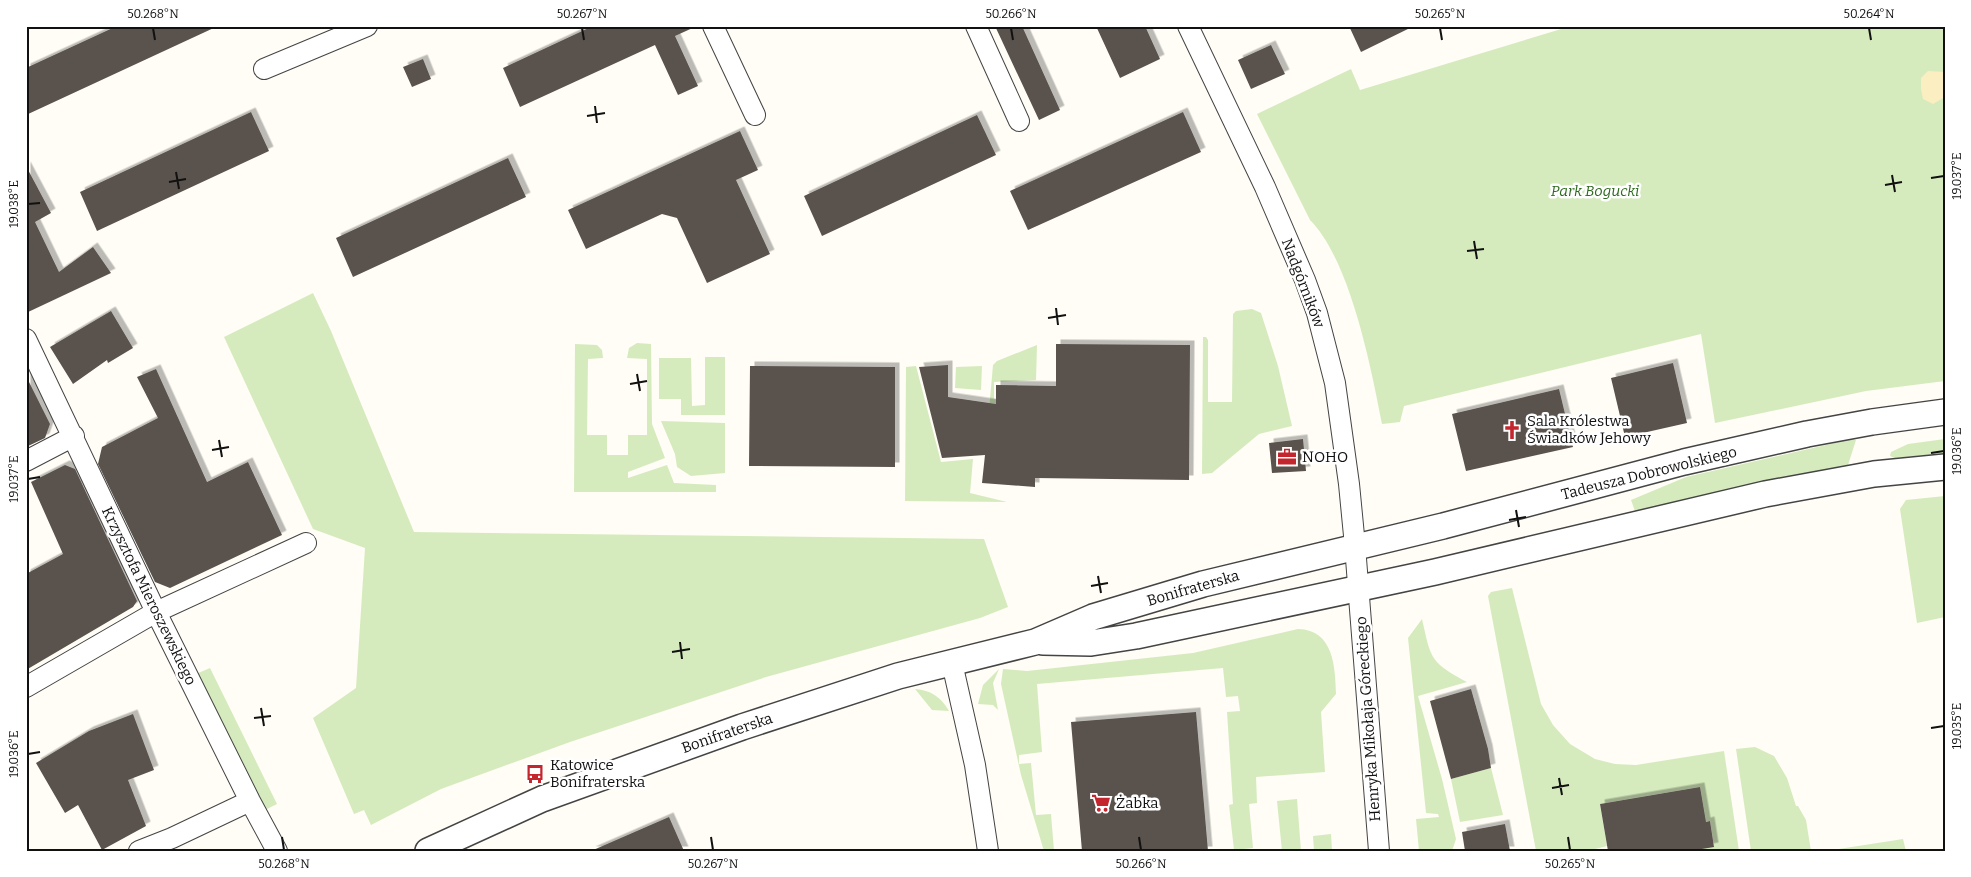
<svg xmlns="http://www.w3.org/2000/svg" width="1971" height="877" font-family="Bitter,serif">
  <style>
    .green { fill: #d5ebbd }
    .sand { fill: #fbeec1 }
    .building { fill: #5a524d; filter: url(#shadow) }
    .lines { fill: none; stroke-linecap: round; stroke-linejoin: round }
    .minor-casing { stroke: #444; stroke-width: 22 }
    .tertiary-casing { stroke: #444; stroke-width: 28 }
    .minor { stroke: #fff; stroke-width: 20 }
    .tertiary { stroke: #fff; stroke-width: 25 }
    .ticks { fill: none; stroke: #111; stroke-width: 2 }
    .labels { text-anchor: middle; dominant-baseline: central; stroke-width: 5; stroke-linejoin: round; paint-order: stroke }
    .park-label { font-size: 15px; font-style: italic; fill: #2f6b1f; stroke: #fff }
    .street-label { font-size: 15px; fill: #111; stroke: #fff }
    .poi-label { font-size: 15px; fill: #111; stroke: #fff; text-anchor: start }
    .neatline { fill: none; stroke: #111; stroke-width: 2 }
    .ticks-label { font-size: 12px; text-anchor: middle; fill: #111 }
  </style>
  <defs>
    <filter id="shadow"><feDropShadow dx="4.5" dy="-4.5" stdDeviation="0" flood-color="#0004"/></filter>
  </defs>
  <rect width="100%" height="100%" fill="#fffdf5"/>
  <path class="green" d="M 1571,26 L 1945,26 L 1945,381 L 1866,391 L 1715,423 L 1701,334 L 1404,406 L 1400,422 L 1382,424 C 1371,367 1350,260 1310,220 L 1257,114 L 1351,69 L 1360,90 Z
    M 313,293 L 331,331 L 414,532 L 984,539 L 1008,607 L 980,618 L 766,677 L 570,742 L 441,789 L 371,825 L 364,810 L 354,814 L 313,718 L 356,688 L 365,548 L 313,529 L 224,337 Z
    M 1252,309 L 1261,313 L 1278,366 L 1292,426 L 1259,434 L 1212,473 L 1202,474 L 1203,337 L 1206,337 L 1208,340 L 1208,402 L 1232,402 L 1233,314 L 1236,311 Z
    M 637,343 L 651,344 L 652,424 L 665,458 L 628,472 L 628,478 L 667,465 L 674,483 L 716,485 L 716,492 L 574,492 L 575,344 L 597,345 L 602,350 L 603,358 L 588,359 L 587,435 L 607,435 L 607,455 L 628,455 L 628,435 L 647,435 L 647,359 L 627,358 L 629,348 Z
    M 1037,345 L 1036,380 L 994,382 L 994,399 L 1035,399 L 988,422 L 993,365 L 997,361 Z
    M 705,357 L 725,357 L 725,415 L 681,415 L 681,399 L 659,399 L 659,358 L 691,358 L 692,406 L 705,405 Z
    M 916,366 L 941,462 L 973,459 L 970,493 L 1007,502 L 905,501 L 906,367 Z
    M 982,366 L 981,390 L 955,388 L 956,367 Z
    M 661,421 L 725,423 L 725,473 L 691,476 L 677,467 L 675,454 Z
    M 1852,439 L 1856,440 L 1848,465 L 1773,479 L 1635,511 L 1631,500 L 1686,477 Z
    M 1945,439 L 1945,453 L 1895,458 L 1890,456 L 1891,452 L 1908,444 Z
    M 1945,496 L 1945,617 L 1917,623 L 1900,509 L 1906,500 Z
    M 1512,588 L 1541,704 L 1553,725 L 1570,744 L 1595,759 L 1615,764 L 1636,765 L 1724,751 L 1739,851 L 1690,851 L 1714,846 L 1710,821 L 1699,823 L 1700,787 L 1600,804 L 1607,846 L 1595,849 L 1595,851 L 1536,851 L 1488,596 L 1491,592 Z
    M 1422,619 C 1431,659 1430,662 1467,682 L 1418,696 L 1442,779 L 1456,839 L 1452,851 L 1419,851 L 1416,819 L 1439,817 L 1438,814 L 1426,813 L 1408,638 Z
    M 1298,629 C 1334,630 1335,667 1336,694 L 1321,712 L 1325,772 L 1256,777 L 1257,803 L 1249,804 L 1253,848 L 1234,850 L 1229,805 L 1233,804 L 1227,712 L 1240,711 L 1238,696 L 1226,697 L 1223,668 L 1037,684 L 1042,752 L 1019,755 L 1019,764 L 1031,763 L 1036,815 L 1051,814 L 1054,851 L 1044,851 L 1021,775 L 1001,684 L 1003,669 L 1027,671 L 1193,653 Z
    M 210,668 L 277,804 L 263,811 L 196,674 Z
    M 999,669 L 993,683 L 998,710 L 993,705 L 978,704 L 983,685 Z
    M 915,689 C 931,690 941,697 949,711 L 932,710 Z
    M 1755,747 L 1774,756 L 1787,778 L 1796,806 L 1798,806 L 1806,820 L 1811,851 L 1751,851 L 1736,749 Z
    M 1491,768 L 1503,815 L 1460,822 L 1451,779 Z
    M 1297,799 L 1301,851 L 1282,851 L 1277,801 Z
    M 1331,834 L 1332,851 L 1314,851 L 1313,836 Z
    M 1903,839 L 1906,851 L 1826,851 Z"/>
  <path class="sand" d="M 1928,71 L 1945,72 L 1945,97 L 1933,104 L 1923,99 L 1921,89 L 1921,78 Z"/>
  <path class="building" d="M 117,26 L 218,26 L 26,115 L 26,68 Z
    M 593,26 L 697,26 L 675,36 L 698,86 L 678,95 L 655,45 L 520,107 L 503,68 Z
    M 995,26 L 1022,26 L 1060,110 L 1039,120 Z
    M 1096,26 L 1145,26 L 1160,59 L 1120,78 Z
    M 1349,26 L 1414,26 L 1361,52 Z
    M 1271,45 L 1285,74 L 1251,89 L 1238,60 Z
    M 423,59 L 431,79 L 412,87 L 403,67 Z
    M 251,112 L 269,151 L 97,231 L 80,192 Z
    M 1183,112 L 1201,152 L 1028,230 L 1010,191 Z
    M 977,115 L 996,155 L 822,236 L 804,196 Z
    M 740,131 L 758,170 L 736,180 L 770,254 L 707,283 L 677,218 L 662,214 L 586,249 L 568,210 Z
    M 508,158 L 526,197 L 353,277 L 336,238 Z
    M 26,166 L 51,213 L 35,222 L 59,272 L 93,247 L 111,273 L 26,313 Z
    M 111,311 L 133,348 L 108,363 L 107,360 L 73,384 L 50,347 Z
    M 1056,344 L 1190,345 L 1189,480 L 1035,478 L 1035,487 L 982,483 L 985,455 L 942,458 L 919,367 L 948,365 L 948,397 L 996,404 L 996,385 L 1056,386 Z
    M 1673,363 L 1687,423 L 1625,437 L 1611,378 Z
    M 750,366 L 895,367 L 895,467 L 749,466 Z
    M 156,369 L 207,482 L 248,462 L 282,535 L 170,588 L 155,582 L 98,464 L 102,447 L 158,418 L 137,377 Z
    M 26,376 L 50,424 L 45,438 L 26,447 Z
    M 1559,389 L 1573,447 L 1466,471 L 1452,414 Z
    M 1303,439 L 1306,471 L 1272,473 L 1269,443 Z
    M 65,465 L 75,469 L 137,601 L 133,607 L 26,670 L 26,574 L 63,554 L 31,482 Z
    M 1471,689 L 1488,749 L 1491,768 L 1451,779 L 1430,701 Z
    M 1196,712 L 1208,851 L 1082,851 L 1071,722 Z
    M 133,714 L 154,770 L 128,780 L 146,826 L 102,850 L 78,805 L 65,813 L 36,763 L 89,731 Z
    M 1700,787 L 1706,822 L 1710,821 L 1714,847 L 1690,851 L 1608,851 L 1600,804 Z
    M 669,817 L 684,851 L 591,851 Z
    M 1505,824 L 1510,851 L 1465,851 L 1462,832 Z"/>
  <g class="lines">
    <g class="minor-casing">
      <path id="minor" d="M 713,26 L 755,115
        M 976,26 L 1019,121
        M 1188,26 L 1265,187 L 1305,280 L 1317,313 L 1335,383 L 1349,484 L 1355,546 L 1379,851
        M 264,69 L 367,26
        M 26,339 L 156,612 L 250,801 L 277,851
        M 26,461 L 74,436
        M 952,663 L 975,765 L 988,851
        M 26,687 L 156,612 L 306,543
        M 139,851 L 172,838 L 250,801"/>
    </g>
    <g class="tertiary-casing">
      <path id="tertiary" d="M 1043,642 L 1091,643 L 1136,636 L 1435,572 L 1765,494 L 1874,474 L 1945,467
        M 428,851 L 542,799 L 742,727 L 898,676 L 1035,642 L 1093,617 L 1203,584 L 1443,526 L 1684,462 L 1807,434 L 1872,422 L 1945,412"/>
    </g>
    <use href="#minor" class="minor"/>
    <use href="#tertiary" class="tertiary"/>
  </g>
  <path class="ticks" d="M 153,28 L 155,40M 582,28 L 584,40M 1011,28 L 1013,40M 1440,28 L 1442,40M 1869,28 L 1871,40M 595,106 L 597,123M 587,116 L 605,113M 176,172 L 179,189M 1892,175 L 1895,192M 1931,178 L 1944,176M 169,182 L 186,179M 1885,185 L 1902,182M 28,204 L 40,203M 1474,241 L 1477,259M 1467,251 L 1484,249M 1056,308 L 1058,325M 1048,318 L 1066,315M 637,374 L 640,391M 630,384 L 647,381M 219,440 L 222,457M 212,450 L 229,447M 1931,453 L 1944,451M 28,479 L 40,477M 1516,510 L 1519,527M 1509,520 L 1526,517M 1098,576 L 1101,593M 1091,586 L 1108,583M 680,642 L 682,659M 672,652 L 690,649M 261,708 L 264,726M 254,718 L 271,716M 1931,728 L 1944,726M 28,754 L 40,752M 1559,778 L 1562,795M 1552,788 L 1569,785M 282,837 L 284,850M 711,837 L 713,850M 1139,837 L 1141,850M 1568,837 L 1570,850"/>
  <defs>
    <g id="church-bare" transform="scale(1.5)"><path d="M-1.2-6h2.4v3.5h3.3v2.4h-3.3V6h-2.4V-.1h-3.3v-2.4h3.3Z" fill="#c4262e" stroke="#fff" stroke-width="2.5" paint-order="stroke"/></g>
    <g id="office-bare" transform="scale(1.5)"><path d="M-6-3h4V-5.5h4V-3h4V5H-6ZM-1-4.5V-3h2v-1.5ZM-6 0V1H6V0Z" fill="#c4262e" stroke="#fff" stroke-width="2.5" paint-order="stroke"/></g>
    <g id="bus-bare" transform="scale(1.5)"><path d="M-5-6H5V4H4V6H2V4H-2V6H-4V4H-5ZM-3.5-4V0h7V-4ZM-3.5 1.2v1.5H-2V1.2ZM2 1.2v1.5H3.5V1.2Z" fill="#c4262e" stroke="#fff" stroke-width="2.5" paint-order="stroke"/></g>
    <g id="supermarket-bare" transform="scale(1.5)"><path d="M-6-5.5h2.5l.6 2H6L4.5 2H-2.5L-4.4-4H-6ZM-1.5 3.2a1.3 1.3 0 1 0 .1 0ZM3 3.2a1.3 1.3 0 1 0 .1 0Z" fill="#c4262e" stroke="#fff" stroke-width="2.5" paint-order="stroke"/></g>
  </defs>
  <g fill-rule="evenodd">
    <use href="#church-bare" x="1512" y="430"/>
    <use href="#office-bare" x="1287" y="457"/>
    <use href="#bus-bare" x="535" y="774"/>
    <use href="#supermarket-bare" x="1101" y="803"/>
  </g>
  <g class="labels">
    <g class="park-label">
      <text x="1595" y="191">Park Bogucki</text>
    </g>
    <g class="street-label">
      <text transform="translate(1303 283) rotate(69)">Nadgórników</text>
      <text transform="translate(1649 473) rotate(-14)">Tadeusza Dobrowolskiego</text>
      <text transform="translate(1193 588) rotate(-16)">Bonifraterska</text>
      <text transform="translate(149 596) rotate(64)">Krzysztofa Mieroszewskiego</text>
      <text transform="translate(1368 719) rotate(-94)">Henryka Mikołaja Góreckiego</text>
      <text transform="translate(727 733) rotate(-19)">Bonifraterska</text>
    </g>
    <g class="poi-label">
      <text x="1527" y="421">Sala Królestwa<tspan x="1527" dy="17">Świadków Jehowy</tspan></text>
      <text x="1302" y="457">NOHO</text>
      <text x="550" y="765">Katowice<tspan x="550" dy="17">Bonifraterska</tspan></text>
      <text x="1116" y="803">Żabka</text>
    </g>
  </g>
  <rect width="1971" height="877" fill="none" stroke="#ffffff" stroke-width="55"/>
  <rect x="28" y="28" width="1916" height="822" class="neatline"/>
  <g class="ticks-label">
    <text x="153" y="18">50.268°N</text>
    <text x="582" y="18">50.267°N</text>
    <text x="1011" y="18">50.266°N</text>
    <text x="1440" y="18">50.265°N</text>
    <text x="1869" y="18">50.264°N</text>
    <text transform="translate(1957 176) rotate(-90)" y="4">19.037°E</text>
    <text transform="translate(14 204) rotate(-90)" y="4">19.038°E</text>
    <text transform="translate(1957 451) rotate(-90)" y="4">19.036°E</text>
    <text transform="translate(14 479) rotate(-90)" y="4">19.037°E</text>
    <text transform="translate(1957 726) rotate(-90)" y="4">19.035°E</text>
    <text transform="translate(14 754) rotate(-90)" y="4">19.036°E</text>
    <text x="284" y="868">50.268°N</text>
    <text x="713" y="868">50.267°N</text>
    <text x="1141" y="868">50.266°N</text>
    <text x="1570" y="868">50.265°N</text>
  </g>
</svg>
